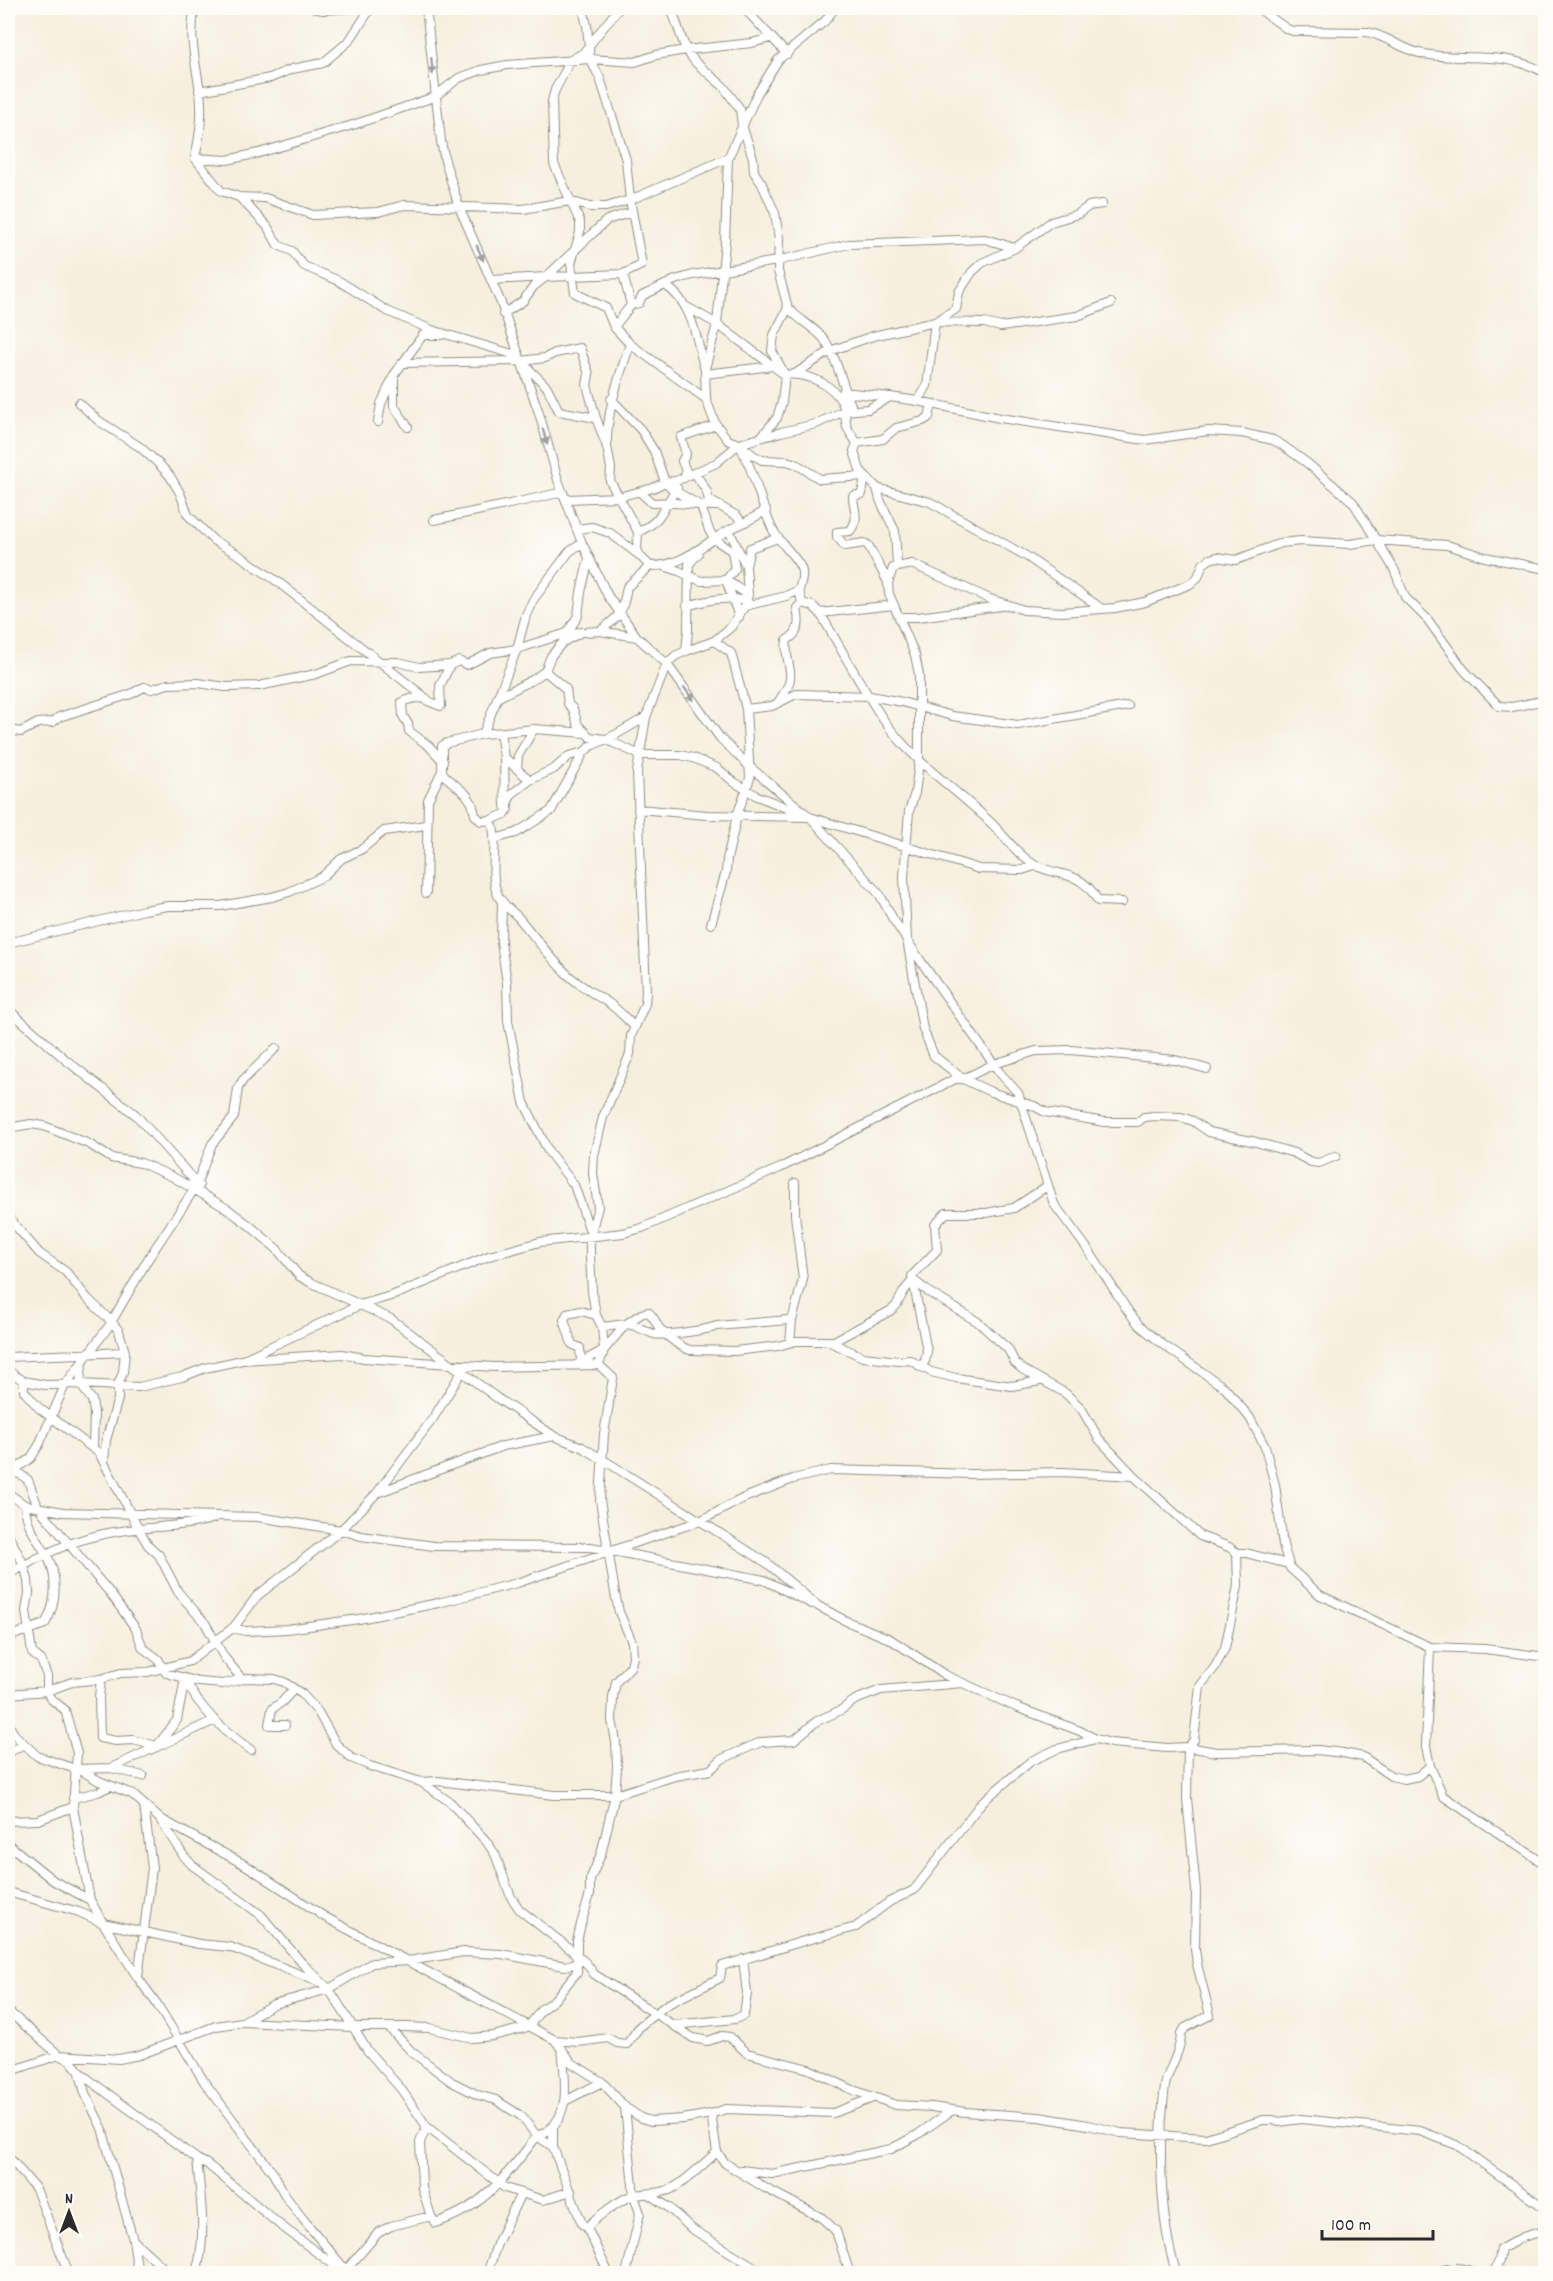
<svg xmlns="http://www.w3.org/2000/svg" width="1553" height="2281" font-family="Dekko,sans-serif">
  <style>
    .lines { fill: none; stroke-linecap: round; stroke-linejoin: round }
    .minor-casing { stroke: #908d84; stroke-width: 10 }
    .minor { stroke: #fff; stroke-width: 8 }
    .oneway { fill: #a0a0a0 }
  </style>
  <rect width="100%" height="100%" fill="#fdfcf7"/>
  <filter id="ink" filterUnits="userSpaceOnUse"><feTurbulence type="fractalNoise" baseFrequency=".0167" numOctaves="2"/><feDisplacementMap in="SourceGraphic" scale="12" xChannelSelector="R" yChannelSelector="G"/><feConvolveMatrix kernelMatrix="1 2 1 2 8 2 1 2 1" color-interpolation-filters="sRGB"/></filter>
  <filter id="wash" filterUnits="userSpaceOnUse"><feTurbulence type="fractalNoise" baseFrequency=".008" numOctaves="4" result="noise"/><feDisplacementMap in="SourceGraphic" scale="24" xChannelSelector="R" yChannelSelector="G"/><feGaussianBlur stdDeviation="1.35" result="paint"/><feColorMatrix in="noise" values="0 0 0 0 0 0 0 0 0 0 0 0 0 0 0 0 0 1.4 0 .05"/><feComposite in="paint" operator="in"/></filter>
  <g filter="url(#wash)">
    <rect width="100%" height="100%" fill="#f6efde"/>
  </g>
  <g filter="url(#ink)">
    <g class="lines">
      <g class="minor-casing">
        <path id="minor" d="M 195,8 C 188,36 196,63 200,92 C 203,115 200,135 195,158
          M 314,8 L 323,10 L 352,8
          M 426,8 L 441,141 L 445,161 L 459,207 L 501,303 L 539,413 L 558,480 L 582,543 L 608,596 L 637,637 L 667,664 L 720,738 L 750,767 L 810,817 L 880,895 L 893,919 L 920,960 L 1000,1073 L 1018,1093 L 1054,1204 L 1089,1251 L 1128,1311 L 1139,1325 L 1162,1344 L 1225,1388 L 1250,1418 L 1265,1447 L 1275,1485 L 1283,1545 L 1290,1568 L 1320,1595 L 1430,1647 L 1485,1649 L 1546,1657
          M 671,8 L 686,50 L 696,63 L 723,86 L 740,109 L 742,125 L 753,158 L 754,172 L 762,184 L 775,213 L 779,238 L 778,271 L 788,308 L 774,335 L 772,351 L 785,375 L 782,402 L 777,418 L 760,438
          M 744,8 L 787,54
          M 835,8 L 825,21 L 778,60 L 757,94 L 728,158 L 725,243 L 717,324 L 705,369 L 706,399 L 715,423 L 728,440 L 739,444 L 753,455 L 762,460 L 787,461 L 796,464 L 820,479 L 865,476
          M 1258,8 L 1287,29 L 1293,31 L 1367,32 C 1387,36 1403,50 1423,54 C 1469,62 1501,49 1546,73
          M 199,91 L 270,78 L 292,69 L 323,63 L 349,41 L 371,8
          M 195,158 L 227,160 L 259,153 L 356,124 L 434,97 L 459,78 L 481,70 L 507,65 L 590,59 L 635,62 L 656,55 L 686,50 L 752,43 L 770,38
          M 195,158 L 221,191 L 239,197 L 265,198 L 313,215 L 378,212 L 404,205 L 523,209 L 570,201 L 590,207 L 606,207 L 630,200 L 728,158
          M 239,197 L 267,226 L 278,245 L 292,251 L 304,266 L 339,281 L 387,311 L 432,330 L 519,356
          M 492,280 L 546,277 L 607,220 L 632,212
          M 665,285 C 693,303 696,338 704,367
          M 631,305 L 639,303 L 642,296 L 675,280 L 693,275 L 777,261 L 849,244 L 985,239 L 1015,248
          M 687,307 L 717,324 L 785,375 C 807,372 836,385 844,407 C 846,414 845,421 847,427 C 849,432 854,438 857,443 L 854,451 L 860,470 L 877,488 L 930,502 L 1026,556 L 1101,608
          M 788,308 C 798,319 816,329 824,339 C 837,358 842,384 851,405 L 844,411
          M 503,314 L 523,301 L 534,286 L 546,277 L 623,274 L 642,265 L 630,200 L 626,160 L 600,78 L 590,59 L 587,26 L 583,8
          M 614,327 L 631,305 L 623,274
          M 630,344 L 706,399
          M 522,362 L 547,387 L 559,411 L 596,418
          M 402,363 L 521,361 L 545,358 L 555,353 L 580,348 L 589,374 L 587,385 L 596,418 L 607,447 L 611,468 L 610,481 L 638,532 L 637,549 L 640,556 L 650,566
          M 705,374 L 773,366
          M 795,374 L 830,351 L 873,336 L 935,322 L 956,309 L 959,292 L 972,272 L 982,263 L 1015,248 L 1051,222 L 1078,214 L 1089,206 L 1102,204
          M 394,379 L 394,406 L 408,427
          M 843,392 L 890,397
          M 611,399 L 641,430 L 654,451 L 665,482 L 675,491 L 701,506 L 709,530 L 714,539 L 732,551 L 735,569 L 726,580 L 739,617
          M 918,401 L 927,386 L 935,322 L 984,323 L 1001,327 L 1077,316 L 1111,303
          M 79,403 L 99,421 L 140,447 L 159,464 L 170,476 L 180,493 L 188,515 L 213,540 L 239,555 L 278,582 L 427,699
          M 378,422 L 381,404 L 394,375 L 423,335 L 442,335
          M 857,443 L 883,439 L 896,428 L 923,421 L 929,417 L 932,404
          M 607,447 C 606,411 619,378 630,344 L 614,327 L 606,308 L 575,293 L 571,264 L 580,232 L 580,222 L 554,164 L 552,101 L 555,90 L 571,60 L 583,53 L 619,8
          M 741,448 C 756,476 759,499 771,526 C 777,541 796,556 801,568 C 804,575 801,583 799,590
          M 695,473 L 706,490 L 709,500 L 737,516 L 742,523
          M 865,476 L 862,494 L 853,496 L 853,499 C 855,512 859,520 850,531 L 837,532 L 837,537 L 845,546 L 864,543 L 868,545 L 888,582
          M 684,478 L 686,471 L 682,461 L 686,454 L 681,437 L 716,425
          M 877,488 L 880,500 L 895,531 L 897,565
          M 640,492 L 652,503 C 674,501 696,506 718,506
          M 567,499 L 618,497 L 653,488 L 665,482 L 676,481 L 716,463 L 739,444 L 781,432 L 816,424 L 844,411 L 868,409 L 890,397 L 918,401 L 1000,418 L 1145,440 L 1208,431 L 1242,433 L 1273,440 L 1282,445 L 1307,463 L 1353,502 L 1394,569 L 1405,597 L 1428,620 L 1464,670 L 1499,706 L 1512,707 L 1546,700
          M 434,520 C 477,511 520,502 563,492
          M 577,529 L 592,527 L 610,533 L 639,555
          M 638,532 C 663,521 662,508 677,488
          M 664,566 L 679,571 L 701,581 L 726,580 L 748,595
          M 746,566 L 750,548 L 778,538
          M 687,606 C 708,600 724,596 746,601
          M 745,606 L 786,596 L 799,590 L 802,603 L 813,606 L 820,613 C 841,648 860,685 883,719 C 912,761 952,786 988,820 C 1001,832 1012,848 1026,859 C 1051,880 1079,865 1098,901 L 1122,902
          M 820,613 L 894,605
          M 899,617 L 918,617 L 1008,605
          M 600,631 C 622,614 622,614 627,587 L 650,566 C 681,567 702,545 727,531 C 740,524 754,519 766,510
          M 567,633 L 578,616 L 581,592 L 589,558
          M 714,641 L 731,653 L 746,709 L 772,706 L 796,694 L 870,696 L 902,702 L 952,716 L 1018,725 L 1128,706
          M 686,651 L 688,631 L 689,564 L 698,554
          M 545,671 L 566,689 L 568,704 L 573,709 L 578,725 L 590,737 L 605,739 L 640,755 L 680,755 L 693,758 L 717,768 L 734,782 L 757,796 L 803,814
          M 497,698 L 534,679 L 545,671 L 551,656 L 563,642 L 578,634
          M 779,701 C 783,694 789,687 790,679 C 792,667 784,657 787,640 C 800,633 800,622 797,608 L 802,603
          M 8,730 L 21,732 L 38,723 L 53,722 L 59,717 L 131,694 L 144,687 L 152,689 L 168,684 L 198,683 L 226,687 L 259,686 L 316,674 L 351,661 L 398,662 L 419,667 L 450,665
          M 500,733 L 504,757 L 517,769
          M 586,733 L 534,729 L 483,734 L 447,743 L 442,746 L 442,771 L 445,776 L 466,794 L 472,803 L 475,815 L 481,821 L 491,820 C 500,843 488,869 497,893 C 501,904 510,909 518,917 C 534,936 548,955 566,973 C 578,985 593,993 607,1002 C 617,1008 626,1019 635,1027
          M 483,734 L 517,649 L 526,615 L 533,600 L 569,552 L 582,543
          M 504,757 L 505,806
          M 443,761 L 429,746 L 409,731 L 408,724 L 403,716 L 402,702 C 424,693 423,701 441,706 L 440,686 L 450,665 L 459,661 L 467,665 L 490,653 L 517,649 L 567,633 L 600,631 L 637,637
          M 530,780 L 517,769 L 518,756 L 534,729
          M 638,809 L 707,815 L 810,817 L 979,869 L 1022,870 L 1035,866
          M 491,820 L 505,814 L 508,809 L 508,801 L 513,793 L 530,780 L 554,769 L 569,756 L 584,752
          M 494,839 L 516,833 L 551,811 L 584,752 L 591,746 L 617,734 L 646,717
          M 426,893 L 428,800 L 442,771
          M 502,902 L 501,942 L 507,983 L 508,1021 L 524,1102 L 548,1151 L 574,1185 L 590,1231
          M 711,924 L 726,872 L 727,859 L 737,816 L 750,778 L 746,709
          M 8,943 L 144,910 L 168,906 L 220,906 L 272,897 L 289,892 L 322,877 L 341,859 L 362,849 L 384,831 L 426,825
          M 8,1009 L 66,1060 L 136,1115 L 199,1186
          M 8,1128 L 31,1124 L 44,1126 L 89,1144 L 111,1158 L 141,1163 L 173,1177 L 226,1208 L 249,1225 L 277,1249 L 299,1276 L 310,1282 L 391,1319 L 497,1398 L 554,1436 L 582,1447 L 602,1459 L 767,1563 L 818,1606 L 846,1621 L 890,1639 L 945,1675 L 1016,1707 L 1080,1731 L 1096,1739 L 1111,1743 L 1167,1748 L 1188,1747 L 1216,1752 L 1317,1750 L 1343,1753 L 1363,1757 L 1391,1776 L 1404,1779 L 1418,1776 L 1430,1766
          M 1336,1156 L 1319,1163 L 1311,1162 L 1294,1153 L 1256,1142 L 1209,1132 L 1193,1121 L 1181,1117 L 1155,1116 L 1144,1117 L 1138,1122 L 1105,1122 L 1045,1112 L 1034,1106 L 991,1092 L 963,1079 L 934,1056 L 923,1029 L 907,940 L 904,877 L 909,811 L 915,793 L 919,762 L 919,675 L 915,655 L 889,594 L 888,583 L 893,568 L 912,564 L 990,599 L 1024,610 L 1062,612 L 1115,608 L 1145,602 L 1190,584 L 1198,577 L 1203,564 L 1210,559 L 1217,557 L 1236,560 L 1281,543 L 1301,541 L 1350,544 L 1376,540 L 1447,545 L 1485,557 L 1546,569
          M 8,1217 L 39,1253 L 66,1272 L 87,1298 L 112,1322 L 119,1331 L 125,1352
          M 913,1280 L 930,1293 L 978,1322 L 1008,1349 L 1015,1363 L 1022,1369 L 1065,1393 L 1081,1408 L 1099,1439 L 1134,1476 L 1200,1536 L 1229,1547 L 1237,1553 L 1246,1553 L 1288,1564
          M 913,1280 L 927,1351 L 925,1361 L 920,1367
          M 792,1321 L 803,1279 L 795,1215 L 795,1183
          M 602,1327 L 626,1324 L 641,1314 L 648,1312 C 655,1317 655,1323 660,1329 C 668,1337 680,1347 690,1350 L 735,1351 L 778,1346 L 796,1341 L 834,1341 L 890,1311 L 896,1306 L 904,1291 L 913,1280 L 912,1276 L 937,1250 L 935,1225 L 946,1213 L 986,1213 L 1014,1208 L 1047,1186
          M 830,1342 L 863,1357 L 899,1361 L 910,1360 L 931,1372 L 956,1378 L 1012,1386 L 1040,1381
          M 8,1357 L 125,1352 L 123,1372 L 118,1385 L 118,1399 L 106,1440 L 104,1461
          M 246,1358 L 360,1305 L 394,1295 L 489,1256 L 540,1242 L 623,1233 L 642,1228 L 780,1168 L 955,1079 L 963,1079 L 994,1064 L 1036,1051 L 1071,1050 L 1175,1060 L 1207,1069
          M 581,1361 L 580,1348 L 572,1344 L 564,1320 L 567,1314 L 581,1311 L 596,1315
          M 82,1365 L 80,1384 L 92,1400 L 94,1413 L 93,1447
          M 576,1365 L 604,1350 L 626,1324 C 637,1325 644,1331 654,1334 C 665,1336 707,1330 717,1326 L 789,1320 L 792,1321 L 790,1342
          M 599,1365 L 604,1350 L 602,1327 L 596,1315 L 592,1291 L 590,1257 L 590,1236 L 598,1207 L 593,1173 L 594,1155 L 603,1117 L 630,1054 L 631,1036 L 645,1004 L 646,992 L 637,772 L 646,717 L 667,664 L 675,656 L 686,651 L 714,641 L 731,627 L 745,606 L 748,595 L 746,566 L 729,530
          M 8,1371 L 24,1381 L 45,1385 L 80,1384 L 139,1387 L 182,1377 L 205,1368 L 242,1360 L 342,1354 L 364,1358 L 494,1367 L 599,1365 L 613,1378 L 604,1434 L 600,1500 L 615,1593 L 619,1612 L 632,1642 L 633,1657 L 631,1666 L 616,1682 L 613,1697 L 612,1720 L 616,1742 L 617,1767 L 615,1795 L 601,1854 L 590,1880 L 590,1894 L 581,1924 L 577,1941 L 577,1972 L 554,2000 L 542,2009 L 528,2027 L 493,2036 L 472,2038 L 429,2028 L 406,2027 L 353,2027 L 329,1989 L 302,1963 L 261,1915 L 192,1865 L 183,1855 L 159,1818
          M 24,1381 L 24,1391 L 39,1408 L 99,1453 L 138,1528 L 148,1545 L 159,1555 L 178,1592 L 205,1623 L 224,1657 L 242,1679
          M 8,1466 L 11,1472 L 20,1474 L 28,1480 L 38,1507 L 110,1593 L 136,1629 L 143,1648 L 158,1659 L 166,1673 L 199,1682 L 223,1684 L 247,1678 L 274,1679 L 284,1682 L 302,1694 L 318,1712 L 336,1744 L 351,1758 L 370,1766 L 421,1782 L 450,1802 L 486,1841 L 495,1854 L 511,1897 L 520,1910 L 570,1949 L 587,1964 L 594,1974 L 693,2038 L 708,2041 L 722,2036 L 730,2037 L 747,2053 L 809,2069 L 853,2090 L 896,2105 L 932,2107 L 965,2112 L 1039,2117 L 1088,2125 L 1121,2133 L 1206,2138 L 1263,2120 L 1273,2120 L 1279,2122 L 1301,2119 L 1420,2131 L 1457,2145 L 1546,2209
          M 9,1474 L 31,1458 L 39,1445 L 65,1385 L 109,1326 L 148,1259 L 195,1188 L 212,1144 L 234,1117 L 238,1088 L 243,1080 L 276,1048
          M 8,1493 L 25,1505 C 26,1524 35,1536 45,1552 C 58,1573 58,1602 45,1624 L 8,1637
          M 377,1493 L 503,1446 L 554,1436
          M 25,1505 L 63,1512 L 258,1517 L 341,1530 L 361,1536 L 434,1546 L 591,1547 L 764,1580 L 812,1604
          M 8,1534 L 24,1565 L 28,1580 L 29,1593 L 26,1611 L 32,1653 L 41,1660 L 47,1676 L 47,1691 L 50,1698 L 65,1710 L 77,1753 L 73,1807 L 90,1900 L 103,1923 L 199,1944 L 230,1947 L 322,1983
          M 8,1575 C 40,1555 76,1538 114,1532 C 148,1526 182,1528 215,1518
          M 232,1628 L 245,1631 L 287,1629 L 359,1619 L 438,1603 L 517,1583 L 700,1521 L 744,1498 L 793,1479 L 831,1470 L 973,1474 L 1063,1472 L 1134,1476
          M 1430,1647 L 1426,1746 L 1430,1766 L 1443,1796 L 1546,1865
          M 101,1679 L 99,1697 L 100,1738 L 116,1741 L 133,1740 L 157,1746 L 177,1720 L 185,1679
          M 185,1679 C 199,1709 224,1731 251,1750
          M 8,1694 L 47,1691 L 72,1682 L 101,1679 L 121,1673 L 148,1672 L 190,1661 L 234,1627 L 257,1596 L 341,1530 L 377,1493 L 434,1417 L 464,1368
          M 8,1724 L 14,1734 L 37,1756 L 84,1772 L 99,1781 L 132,1794 L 159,1818 L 247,1866 L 325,1917 L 555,2040 L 572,2063 L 602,2082 L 625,2107 L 641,2118 L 651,2121 L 683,2119 L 711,2114 L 717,2152 L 725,2163 L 765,2188 L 822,2218 L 836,2231 L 850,2274
          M 285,1725 L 269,1725 L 272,1709 L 282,1702 L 294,1689
          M 8,1753 L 24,1744
          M 111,1768 L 215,1720
          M 78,1769 L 111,1768 L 143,1776
          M 421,1782 L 438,1781 L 554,1795 L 615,1795 L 675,1776 L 710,1770 L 722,1759 L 761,1742 L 794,1740 L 817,1721 L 841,1710 L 855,1700 L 881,1690 L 963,1683
          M 73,1798 L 98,1792 L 110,1786
          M 8,1821 L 38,1820 L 73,1807
          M 8,1844 L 54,1881 L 90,1900
          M 8,1892 L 79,1912 L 103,1923 L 138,1978 L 157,2004 L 205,2083 L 273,2173 L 286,2197 L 303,2219 L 349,2274
          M 138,1977 L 152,1868 L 144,1806
          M 8,2011 L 59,2055 L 70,2060 L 80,2072 L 92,2082 L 197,2159 L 207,2164 L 280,2225 L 346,2274
          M 243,2022 L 353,2027 L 367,2050 L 401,2089 L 427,2127 L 505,2188 L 543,2200 L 571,2191
          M 674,2025 L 735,2019 L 744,2015 L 747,1993 L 743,1959
          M 389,2028 L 412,2052 L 452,2082 L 478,2095 L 496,2100 L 521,2116 L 537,2136 L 553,2147
          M 555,2040 L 578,2042 L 608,2038 L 617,2043 L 627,2044 L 640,2026 L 666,2005 L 720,1978 L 722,1966 L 807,1940 L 856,1927 L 889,1902 L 914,1890 L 982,1802 L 1031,1761 L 1057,1749 L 1096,1739
          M 8,2072 L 59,2055 L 119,2059 L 139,2055 L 216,2026 L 242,2022 L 274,2004 L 329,1989 L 372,1963 L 408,1961 L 464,1952 L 501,1954 L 565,1966 L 573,1964 L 579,1958
          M 80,2073 L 85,2093 L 102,2128 L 133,2240 L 170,2274
          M 567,2100 L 602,2082
          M 625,2107 L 634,2196 L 640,2213 L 626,2274
          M 711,2114 L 726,2109 L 833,2113 L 873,2098
          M 553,2126 L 553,2147 L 582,2224 L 587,2228 L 609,2274
          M 427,2127 L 420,2142 L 422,2188 L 431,2216
          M 8,2156 L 36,2189 L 69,2274
          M 741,2170 L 772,2174 L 891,2149 L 917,2135 L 951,2111
          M 650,2195 L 668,2207 L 692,2229 L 766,2274
          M 587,2228 C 592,2220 622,2198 632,2196 C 644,2192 655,2195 669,2190 C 684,2184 704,2163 717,2152
          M 133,2240 L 138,2274
          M 347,2269 L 378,2233 L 391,2226 L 431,2216 L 435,2223 C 484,2208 507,2175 537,2136 C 574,2123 565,2079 562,2049
          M 195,2274 C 208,2243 200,2192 197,2159
          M 487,2274 L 497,2244 L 521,2193
          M 1177,2274 C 1159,2223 1158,2139 1165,2086 C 1168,2068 1181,2053 1181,2034 L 1185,2028 L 1210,2015 L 1197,1964 L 1195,1949 L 1196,1890 L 1187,1799 L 1188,1747 L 1194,1740 L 1200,1686 L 1215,1667 L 1225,1648 L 1238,1586 L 1237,1553
          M 1433,2274 C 1451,2266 1460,2266 1478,2274
          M 1493,2274 L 1499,2261 L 1501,2249 L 1523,2237 L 1546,2230"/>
      </g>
      <use href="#minor" class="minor"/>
    </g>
    <defs><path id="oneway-solid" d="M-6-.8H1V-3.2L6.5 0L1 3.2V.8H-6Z" transform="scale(1.5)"/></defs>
    <g class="oneway">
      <use href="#oneway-solid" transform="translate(432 66) rotate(85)"/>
      <use href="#oneway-solid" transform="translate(480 253) rotate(66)"/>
      <use href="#oneway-solid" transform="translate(545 437) rotate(74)"/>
      <use href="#oneway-solid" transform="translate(689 694) rotate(54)"/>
    </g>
  </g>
  <rect width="1553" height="2281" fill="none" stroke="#fdfcf7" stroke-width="30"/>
  <g transform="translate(69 2212)" stroke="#fdfcf7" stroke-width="4.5" paint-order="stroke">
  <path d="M0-4.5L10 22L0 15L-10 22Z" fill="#2b2b2b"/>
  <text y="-9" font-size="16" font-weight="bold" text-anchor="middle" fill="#2b2b2b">N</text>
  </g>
  <path d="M1322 2230v9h111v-9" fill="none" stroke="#2b2b2b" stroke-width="3"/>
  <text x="1331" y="2230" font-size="18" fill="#2b2b2b" stroke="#fdfcf7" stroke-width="4.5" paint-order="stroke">100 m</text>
</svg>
